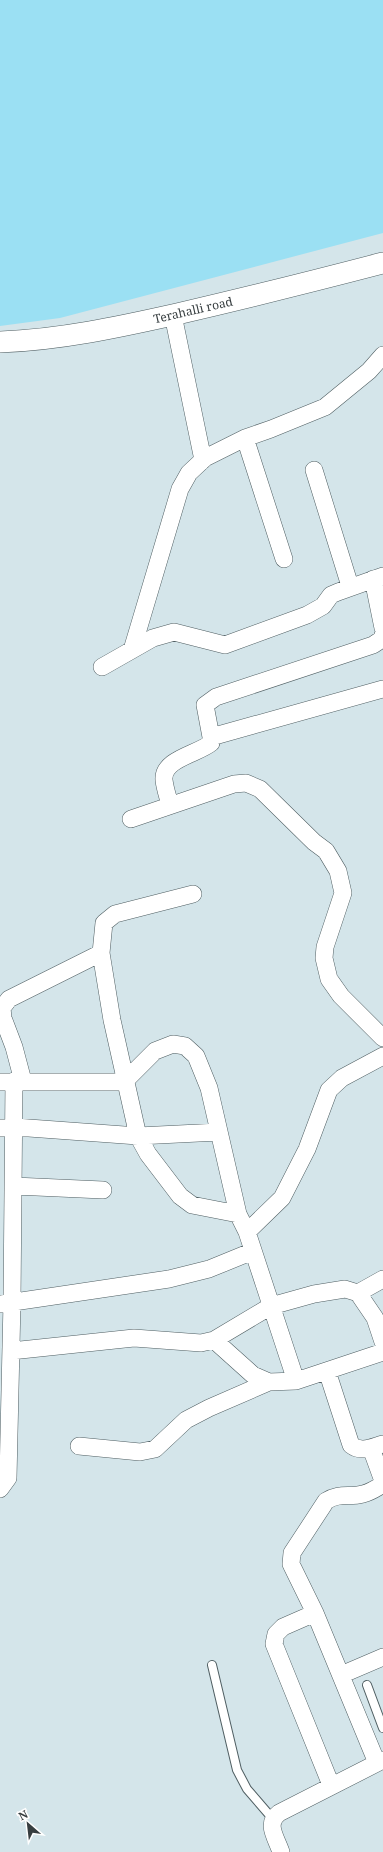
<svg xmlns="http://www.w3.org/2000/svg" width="383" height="1852" font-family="'Noto Serif',serif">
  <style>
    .green { fill: #9be0f3 }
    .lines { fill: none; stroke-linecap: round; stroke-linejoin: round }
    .service-casing { stroke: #4f5e62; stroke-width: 10 }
    .minor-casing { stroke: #4f5e62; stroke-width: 18 }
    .tertiary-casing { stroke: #4f5e62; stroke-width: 22 }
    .service { stroke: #fff; stroke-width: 8 }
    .minor { stroke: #fff; stroke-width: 17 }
    .tertiary { stroke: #fff; stroke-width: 21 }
    .labels { text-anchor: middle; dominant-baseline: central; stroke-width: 3; stroke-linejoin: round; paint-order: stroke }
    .street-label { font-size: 12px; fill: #373e40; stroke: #fff }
  </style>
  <rect width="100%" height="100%" fill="#d4e5ea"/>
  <path class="green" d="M 0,0 L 383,0 L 383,233 L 60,318 L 0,326 Z"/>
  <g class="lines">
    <g class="service-casing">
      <path id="service" d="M 212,1665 L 237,1770 L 247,1789 L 272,1818
        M 367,1685 L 383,1728"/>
    </g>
    <g class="minor-casing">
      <path id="minor" d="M 173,315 L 203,460
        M 245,438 L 284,559
        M 314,470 L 350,586
        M 373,579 L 383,628
        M 132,650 L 180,489 L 189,473 L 205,458 L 245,438 L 271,429 L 325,407 L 369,371 L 383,355
        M 102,667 L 153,638 L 174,632 L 225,645 L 307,615 L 323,606 L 331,595 L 338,592 L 383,576
        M 211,737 L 383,689
        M 170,805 C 168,797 165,789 164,780 C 162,759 198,754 211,743 L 211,737 L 205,705 L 216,697 L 373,645 L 382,639 L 383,635
        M 131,819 L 234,784 L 246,783 L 260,789 L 314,842 L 326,851 L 338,871 L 343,893 L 325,947 L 324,958 L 329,979 L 341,996 L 383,1038
        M 193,894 L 115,914 L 104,923 L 101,953 L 112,1020 L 138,1136 L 148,1154 L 180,1196 L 192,1205 L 238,1214
        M 23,1081 L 14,1047 L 3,1018 L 2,1008 L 9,999 L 101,953
        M 0,1082 L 124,1082 L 155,1051 L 173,1044 L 185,1046 L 196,1056 L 209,1088 L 238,1214 L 247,1232 L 296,1381
        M 0,1128 L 15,1127 L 138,1136 L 219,1132
        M 14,1186 L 103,1190
        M 247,1232 L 282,1198 L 307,1149 L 329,1090 L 342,1078 L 383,1056
        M 358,1293 L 383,1279
        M 0,1304 L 169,1279 L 209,1269 L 253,1251
        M 214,1340 L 253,1375 L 269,1382 L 296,1381 L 383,1352
        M 11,1351 L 134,1338 L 201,1343 L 214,1340 L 271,1306 L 314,1294 L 345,1289 L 358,1293 L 375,1318 L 383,1342
        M 327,1371 L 351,1445 C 361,1453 372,1447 383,1444
        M 79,1446 L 140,1452 L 155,1449 L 186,1420 L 209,1408 L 269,1382
        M 371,1448 L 383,1481
        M 0,1489 L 8,1478 L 12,1302 L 14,1081
        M 315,1613 L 283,1627 L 276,1634 L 274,1644 L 331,1785
        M 341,1675 L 383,1657
        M 377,1763 L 315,1613 L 291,1564 L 292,1553 L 326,1501 C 340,1492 349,1498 363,1494 C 371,1492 377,1488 383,1484
        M 281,1852 C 276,1837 265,1824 279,1813 L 383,1760"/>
    </g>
    <g class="tertiary-casing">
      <path id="tertiary" d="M 0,342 C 59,340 119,327 177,314 C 246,298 314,281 383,263"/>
    </g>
    <use href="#service" class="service"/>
    <use href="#minor" class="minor"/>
    <use href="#tertiary" class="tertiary"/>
  </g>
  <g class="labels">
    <g class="street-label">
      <text transform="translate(193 310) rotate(-13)">Terahalli road</text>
    </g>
  </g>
  <g transform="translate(28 1824) rotate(332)" stroke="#ffffff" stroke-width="3" paint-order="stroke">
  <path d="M0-3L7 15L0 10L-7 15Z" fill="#373e40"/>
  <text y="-6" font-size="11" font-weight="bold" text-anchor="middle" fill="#373e40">N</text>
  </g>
</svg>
